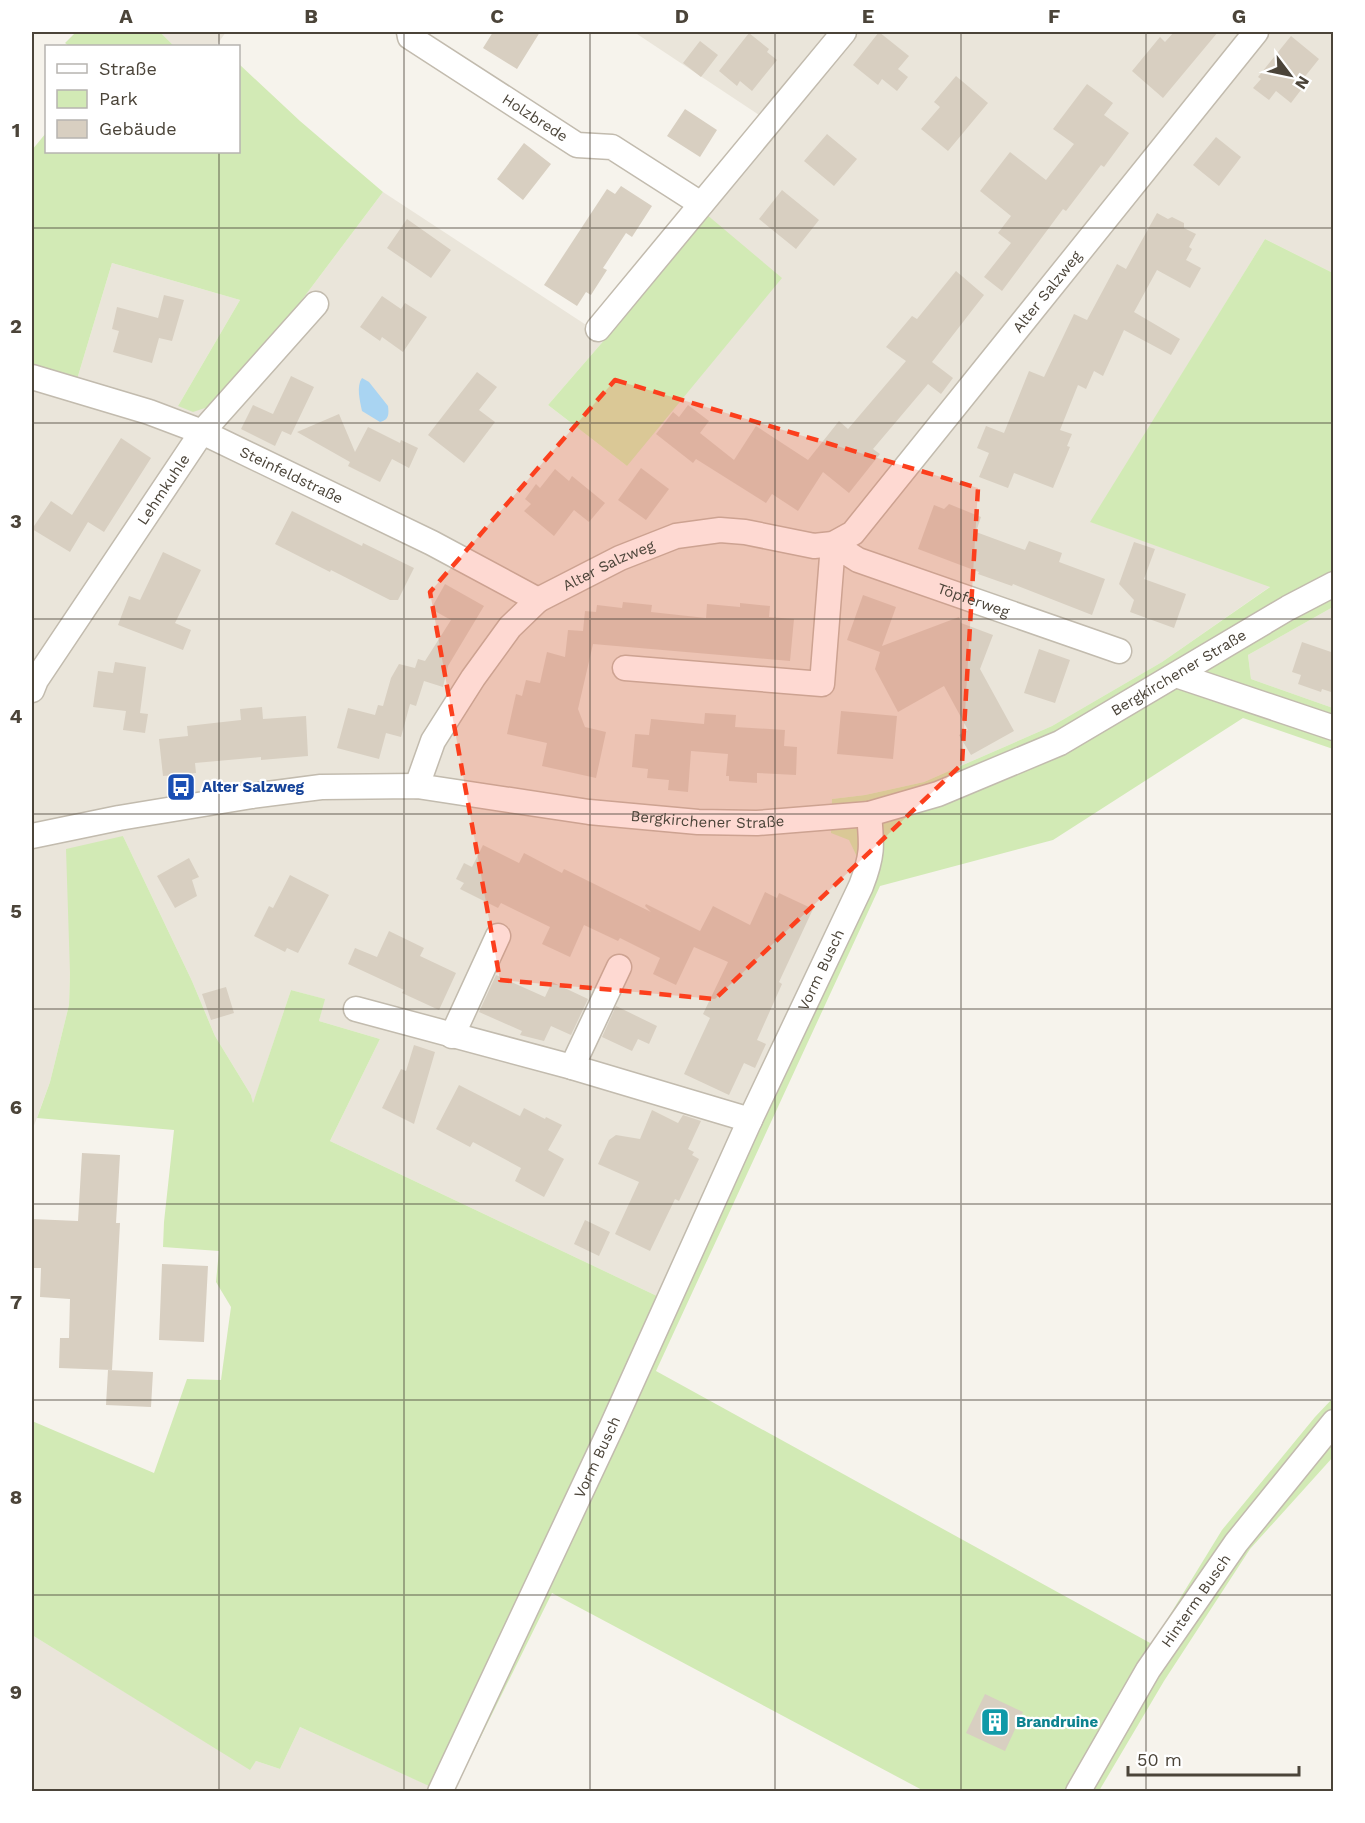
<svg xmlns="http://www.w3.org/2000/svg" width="1365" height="1823" font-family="'Work Sans',sans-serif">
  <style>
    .residential { fill: #eae5da }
    .green { fill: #d2eab5 }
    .water { fill: #a9d4f2 }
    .building { fill: #d8cfc1 }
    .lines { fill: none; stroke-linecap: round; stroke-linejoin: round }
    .minor-casing { stroke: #c2bbae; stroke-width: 27 }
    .minor { stroke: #fff; stroke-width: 24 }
    .marked { fill: #fc3f1d; fill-opacity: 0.2; stroke: #fc3f1d; stroke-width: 4.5; stroke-dasharray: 12 8; stroke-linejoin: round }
    .grid { fill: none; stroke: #4b4439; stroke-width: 1.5; stroke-opacity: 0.55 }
    .labels { text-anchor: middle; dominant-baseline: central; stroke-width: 4.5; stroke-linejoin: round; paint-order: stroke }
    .street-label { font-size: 15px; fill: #4b4439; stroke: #fff }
    .transit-label { font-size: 15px; font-weight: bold; fill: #164399; stroke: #fff; text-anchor: start }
    .culture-label { font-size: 15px; font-weight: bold; fill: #0d838f; stroke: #fff; text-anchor: start }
    .neatline { fill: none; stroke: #4b4439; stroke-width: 2 }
    .grid-label { font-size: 20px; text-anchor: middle; font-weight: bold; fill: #4b4439 }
  </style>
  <rect width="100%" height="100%" fill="#f6f3ec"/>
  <path class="residential" d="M 160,32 L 226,32 L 216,46 L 174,46 Z
    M 634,32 L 1333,32 L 1333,273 L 1265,239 L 1091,522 L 1271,586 L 1162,662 L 1052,726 L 924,782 L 865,795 L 832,799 L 856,855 L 856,871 L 657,1296 L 330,1141 L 380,1039 L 319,1021 L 324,999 L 291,990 L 253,1104 L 251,1095 L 215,1036 L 192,981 L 123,836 L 70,973 L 69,1005 L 50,1082 L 32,1131 L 32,374 L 75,386 L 112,263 L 240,300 L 178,406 L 265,349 L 383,192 L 606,338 L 548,405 L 627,466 L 706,214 L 768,121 Z
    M 1333,607 L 1333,708 L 1251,679 L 1248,655 Z
    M 32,1635 L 250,1769 L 256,1761 L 280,1769 L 300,1727 L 430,1786 L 427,1792 L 32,1791 Z"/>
  <path class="green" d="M 76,32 L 160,32 L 174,46 L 69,46 L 65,43 Z
    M 239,64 L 300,121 L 383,192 L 265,349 L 217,404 L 193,412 L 178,406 L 240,300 L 112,263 L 75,386 L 32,374 L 32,150 L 46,133 L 46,152 L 238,152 Z
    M 706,214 L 782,278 L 627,466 L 548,405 L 606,338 Z
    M 1265,239 L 1333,273 L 1333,607 L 1248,655 L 1251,679 L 1333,708 L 1333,749 L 1243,718 L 1053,840 L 880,886 L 656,1371 L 1152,1644 L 1222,1530 L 1315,1417 L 1333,1398 L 1333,1457 L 1250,1549 L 1164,1681 L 1099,1791 L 924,1791 L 552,1593 L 454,1791 L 427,1791 L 429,1786 L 300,1727 L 280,1769 L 256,1761 L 250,1770 L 32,1635 L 32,1421 L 154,1473 L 187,1379 L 221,1380 L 231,1307 L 216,1282 L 219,1251 L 163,1247 L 164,1222 L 174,1130 L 37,1118 L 50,1082 L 69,1005 L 70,973 L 66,849 L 123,836 L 192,981 L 215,1036 L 251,1095 L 253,1103 L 291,990 L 325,999 L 319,1021 L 380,1039 L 330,1141 L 657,1296 L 856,871 L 856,855 L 849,840 L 831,833 L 832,799 L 865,795 L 924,782 L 1052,726 L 1162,662 L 1270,587 L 1090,522 Z"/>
  <path class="water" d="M 362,378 L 369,382 L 388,406 C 389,414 389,420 380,422 L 362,411 C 360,401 356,386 362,378 Z"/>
  <path class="building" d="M 493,32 L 540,32 L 517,69 L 483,48 Z
    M 879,32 L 909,56 L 898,69 L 908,77 L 897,91 L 882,79 L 878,85 L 853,65 Z
    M 1174,32 L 1218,32 L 1163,98 L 1132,71 L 1160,37 L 1165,42 Z
    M 749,33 L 769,49 L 767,52 L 777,60 L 752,91 L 740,81 L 737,86 L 719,71 Z
    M 1291,36 L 1319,59 L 1303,79 L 1307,82 L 1291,103 L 1276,91 L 1269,100 L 1253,88 L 1261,79 L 1258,77 Z
    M 700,41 L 718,55 L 701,77 L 683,63 Z
    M 956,76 L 988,103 L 948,151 L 921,129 L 940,107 L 934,102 Z
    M 1087,84 L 1113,103 L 1104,115 L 1129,133 L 1104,167 L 1101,165 L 1066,211 L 1063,209 L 1002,291 L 984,277 L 1011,243 L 998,233 L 1011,216 L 980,191 L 1010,152 L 1046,180 L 1074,144 L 1053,129 Z
    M 685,109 L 717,130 L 700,157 L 667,136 Z
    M 827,134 L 857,159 L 834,186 L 804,161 Z
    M 1216,137 L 1241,157 L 1219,186 L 1193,165 Z
    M 524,143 L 551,164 L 523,200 L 497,179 Z
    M 621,186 L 652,206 L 632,237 L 626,233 L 603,268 L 607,270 L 591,295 L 586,292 L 577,306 L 544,285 L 607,189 L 615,194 Z
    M 782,190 L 819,220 L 796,249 L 759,219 Z
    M 1157,213 L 1168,219 L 1172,217 L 1184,223 L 1184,228 L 1196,234 L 1189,247 L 1192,249 L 1186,260 L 1201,268 L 1190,288 L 1157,270 L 1134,312 L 1180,339 L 1171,355 L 1124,330 L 1103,376 L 1094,371 L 1086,389 L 1078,385 L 1060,430 L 1072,434 L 1067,446 L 1070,447 L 1053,488 L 1014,473 L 1008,488 L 979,477 L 989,453 L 977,448 L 986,426 L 1004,433 L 1029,371 L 1044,377 L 1074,314 L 1087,320 L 1117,264 L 1126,269 Z
    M 407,219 L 451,250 L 431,278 L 387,248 Z
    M 956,271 L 984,295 L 932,362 L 953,378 L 941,394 L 928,384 L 873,449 L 880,454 L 849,493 L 823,472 L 798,511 L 772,494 L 766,503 L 696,459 L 693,463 L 656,434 L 673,412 L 679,417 L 688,405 L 709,421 L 700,433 L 734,460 L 756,426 L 808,460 L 839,421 L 848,429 L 906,361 L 886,347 L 912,316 L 917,319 Z
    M 164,295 L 184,300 L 172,341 L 159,338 L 152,363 L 113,352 L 119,331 L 112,329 L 117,307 L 158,318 Z
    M 382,296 L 401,309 L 405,303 L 427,317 L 403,352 L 382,337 L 380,341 L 360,327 Z
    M 477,372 L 497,387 L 479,410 L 495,422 L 464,463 L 428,435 Z
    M 291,376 L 314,387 L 291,435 L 282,431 L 275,446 L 241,429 L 253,405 L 273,414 Z
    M 339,414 L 355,452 L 368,427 L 400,443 L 401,440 L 418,448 L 409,468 L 392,459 L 380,482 L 348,466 L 350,462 L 297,432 Z
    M 121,438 L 151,458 L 104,532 L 88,522 L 70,552 L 32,529 L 51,501 L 72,515 Z
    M 641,468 L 669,489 L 646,520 L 618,500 Z
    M 555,469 L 569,481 L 572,476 L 605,503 L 589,522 L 574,510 L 554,536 L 524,511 L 531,504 L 525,499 L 536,484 L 540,488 Z
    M 949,504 L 981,517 L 976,532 L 1025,550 L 1029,541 L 1062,553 L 1059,562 L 1105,579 L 1092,615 L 1013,584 L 1012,586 L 978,574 L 979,572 L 918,549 L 934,505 L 944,509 Z
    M 292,511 L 362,546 L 363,543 L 414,568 L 398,600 L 390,600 L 331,570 L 330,572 L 275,544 Z
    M 1134,542 L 1155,549 L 1144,579 L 1186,594 L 1174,628 L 1130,612 L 1134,600 L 1119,584 Z
    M 163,552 L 201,570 L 175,623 L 191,630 L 183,650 L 118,625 L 129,596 L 140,600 Z
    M 445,584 L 484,606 L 448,666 L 443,687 L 424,681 L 416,706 L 410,704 L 401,737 L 386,733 L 379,759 L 337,748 L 348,708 L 375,715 L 378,705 L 383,706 L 391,678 L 399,664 L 415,668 L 418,659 L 425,661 L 451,620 L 431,609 Z
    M 863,595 L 896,607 L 882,646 L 959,617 L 961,623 L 993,635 L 980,669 L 1014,731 L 971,755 L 959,735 L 968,730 L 944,686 L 898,712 L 875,669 L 880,652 L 847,640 Z
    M 623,602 L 652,605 L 651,612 L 706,618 L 707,604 L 740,607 L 740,603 L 770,606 L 769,617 L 794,619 L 790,661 L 593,644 L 578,709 L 585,727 L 606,732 L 596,778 L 542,766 L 547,743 L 507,734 L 516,694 L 522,696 L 526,680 L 540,683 L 547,652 L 565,657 L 568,630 L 583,631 L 585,611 L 596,612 L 597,605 L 622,608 Z
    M 1302,642 L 1334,653 L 1334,693 L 1322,689 L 1321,692 L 1298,684 L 1301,675 L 1292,672 Z
    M 1039,649 L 1070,660 L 1055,703 L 1024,693 Z
    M 115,662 L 146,667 L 140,713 L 148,714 L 145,733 L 123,730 L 126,711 L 93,707 L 98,671 L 113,673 Z
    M 262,707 L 263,719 L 306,716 L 308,756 L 261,760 L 261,757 L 195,763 L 196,773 L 163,776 L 159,739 L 188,736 L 187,726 L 241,720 L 240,709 Z
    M 841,711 L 897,716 L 893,759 L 837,754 Z
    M 705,713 L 736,715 L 735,727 L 785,730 L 784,746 L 797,747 L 796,775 L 757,773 L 757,783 L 729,781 L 729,776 L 726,776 L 728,754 L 691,751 L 688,792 L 668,790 L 669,780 L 647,778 L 648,769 L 632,767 L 635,734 L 649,735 L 651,719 L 704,724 Z
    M 483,845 L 519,863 L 524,853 L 562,873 L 564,869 L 651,912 L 645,906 L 646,904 L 700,931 L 713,906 L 750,925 L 765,892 L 777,898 L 779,893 L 813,909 L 779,982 L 782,984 L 757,1040 L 766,1044 L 755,1068 L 744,1063 L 729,1095 L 684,1074 L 710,1018 L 703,1014 L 728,962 L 694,947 L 676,985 L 653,974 L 660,958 L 620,938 L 618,941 L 584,925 L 570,957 L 542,944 L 550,927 L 501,903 L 498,908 L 460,889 L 464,883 L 456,879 L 464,863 L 472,867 Z
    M 189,858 L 199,877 L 192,880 L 197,896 L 175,908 L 157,876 Z
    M 290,875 L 329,895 L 298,953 L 287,948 L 285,952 L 254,936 L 269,906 L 273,908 Z
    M 389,931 L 424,948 L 420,956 L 456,973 L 439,1010 L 402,993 L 404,990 L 348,964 L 355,948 L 377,957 Z
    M 496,975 L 545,997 L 552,982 L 588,999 L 571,1035 L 551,1026 L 544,1041 L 520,1035 L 522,1031 L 479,1012 Z
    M 226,987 L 234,1013 L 211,1020 L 202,994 Z
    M 616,1006 L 657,1026 L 649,1044 L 638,1039 L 632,1051 L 602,1037 Z
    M 414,1045 L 435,1052 L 414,1124 L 382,1108 L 401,1069 L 406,1071 Z
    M 459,1085 L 520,1116 L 524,1108 L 545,1119 L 546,1117 L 562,1125 L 548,1150 L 564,1159 L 544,1197 L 515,1181 L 521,1168 L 473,1142 L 470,1147 L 436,1129 Z
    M 652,1110 L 678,1123 L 683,1115 L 701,1121 L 688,1149 L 694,1152 L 692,1155 L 699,1159 L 679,1201 L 675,1199 L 650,1251 L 615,1234 L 639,1182 L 598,1164 L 609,1140 L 616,1135 L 640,1139 Z
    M 82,1153 L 120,1155 L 116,1223 L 120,1223 L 112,1370 L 59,1368 L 60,1338 L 69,1338 L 70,1299 L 40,1297 L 41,1268 L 32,1268 L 32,1219 L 78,1221 Z
    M 585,1220 L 610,1232 L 599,1256 L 574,1244 Z
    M 162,1264 L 208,1266 L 204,1342 L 159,1340 Z
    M 108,1370 L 153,1372 L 151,1407 L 106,1405 Z
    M 985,1694 L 1023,1712 L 1005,1751 L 966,1733 Z"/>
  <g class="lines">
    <g class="minor-casing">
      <g id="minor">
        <path id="s1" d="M 409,32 L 410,37 L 577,145 L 612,147 L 701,204"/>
        <path d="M 598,329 L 844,32"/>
        <path id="s2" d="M 32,377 L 149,412 L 202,432 L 432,543 L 538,600"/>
        <path id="s3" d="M 625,668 L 822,684 L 833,544 L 858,560 L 1119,651"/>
        <path d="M 1176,675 L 1334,728"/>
        <path id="s4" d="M 32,690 L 36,680 L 202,432 L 316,304"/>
        <path id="s5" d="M 417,786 L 433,741 L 473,678 L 510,627 L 538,600 L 620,558 L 676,536 L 720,530 L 745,532 L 814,546 L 833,544 L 853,533 L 1256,32"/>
        <path id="s6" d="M 32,836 L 119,818 L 252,796 L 321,787 L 417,786 L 589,812 L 698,822 L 757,823 L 869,814 L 938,794 L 1060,743 L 1288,608 L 1334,584"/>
        <path d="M 356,1009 L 572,1067 L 750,1120"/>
        <path d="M 452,1036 L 498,936"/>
        <path d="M 572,1067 L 619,967"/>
        <path id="s7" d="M 440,1792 L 612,1426 L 750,1120 L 861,886 C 873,855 872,846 869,814"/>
        <path id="s8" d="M 1078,1792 L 1148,1670 L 1236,1543 L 1334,1422"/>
      </g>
    </g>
    <use href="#minor" class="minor"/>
  </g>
  <path class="marked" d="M 615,380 L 978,488 L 962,764 L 715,999 L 500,980 L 430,592 Z"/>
  <path class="grid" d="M 219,32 L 219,46M 404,32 L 404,1792M 590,32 L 590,1792M 775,32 L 775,1792M 961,32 L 961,1792M 1146,32 L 1146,1792M 219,152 L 219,1792M 32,228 L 1334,228M 32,423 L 1334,423M 32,619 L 1334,619M 32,814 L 1334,814M 32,1009 L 1334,1009M 32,1204 L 1334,1204M 32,1400 L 1334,1400M 32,1595 L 1334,1595"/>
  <defs>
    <g id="bus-square" transform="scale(1.5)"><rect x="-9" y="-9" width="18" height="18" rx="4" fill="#1a4fb4" stroke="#fff"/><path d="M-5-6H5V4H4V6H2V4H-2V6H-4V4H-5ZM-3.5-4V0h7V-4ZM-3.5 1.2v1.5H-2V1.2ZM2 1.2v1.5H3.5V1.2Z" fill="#fff"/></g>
    <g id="building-square" transform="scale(1.5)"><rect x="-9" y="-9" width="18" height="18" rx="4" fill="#0f9aa8" stroke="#fff"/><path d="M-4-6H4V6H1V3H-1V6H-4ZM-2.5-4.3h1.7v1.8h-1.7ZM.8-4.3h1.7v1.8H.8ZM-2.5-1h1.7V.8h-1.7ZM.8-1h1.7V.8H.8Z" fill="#fff"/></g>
  </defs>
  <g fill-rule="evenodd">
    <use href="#bus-square" x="181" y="787"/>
    <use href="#building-square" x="995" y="1722"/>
  </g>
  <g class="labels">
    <g class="street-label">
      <text stroke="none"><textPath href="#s1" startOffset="154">Holzbrede</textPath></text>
      <text stroke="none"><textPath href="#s5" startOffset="868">Alter Salzweg</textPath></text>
      <text stroke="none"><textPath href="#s2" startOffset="278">Steinfeldstraße</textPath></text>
      <text stroke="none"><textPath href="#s4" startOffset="240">Lehmkuhle</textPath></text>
      <text stroke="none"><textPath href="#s5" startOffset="303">Alter Salzweg</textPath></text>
      <text stroke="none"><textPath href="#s3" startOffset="490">Töpferweg</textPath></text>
      <text stroke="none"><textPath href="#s6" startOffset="1186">Bergkirchener Straße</textPath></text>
      <text stroke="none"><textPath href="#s6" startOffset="682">Bergkirchener Straße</textPath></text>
      <text stroke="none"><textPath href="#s7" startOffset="906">Vorm Busch</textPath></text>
      <text stroke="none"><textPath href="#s7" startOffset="370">Vorm Busch</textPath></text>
      <text stroke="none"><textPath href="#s8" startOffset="225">Hinterm Busch</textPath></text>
    </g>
    <g class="transit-label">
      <text x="202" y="787">Alter Salzweg</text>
    </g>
    <g class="culture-label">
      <text x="1016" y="1722">Brandruine</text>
    </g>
  </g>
  <rect width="1365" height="1823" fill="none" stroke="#ffffff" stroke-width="66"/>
  <rect x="45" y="45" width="195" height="108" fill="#ffffff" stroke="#b7b4b0" stroke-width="1.5"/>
  <rect x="57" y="64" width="30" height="9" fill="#ffffff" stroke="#b7b4b0" stroke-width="1.5"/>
  <text x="99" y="75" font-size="18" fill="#4b4439">Straße</text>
  <rect x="57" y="90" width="30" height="18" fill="#d2eab5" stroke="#b7b4b0" stroke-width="1.5"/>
  <text x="99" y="105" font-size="18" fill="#4b4439">Park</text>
  <rect x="57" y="120" width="30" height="18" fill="#d8cfc1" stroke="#b7b4b0" stroke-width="1.5"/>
  <text x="99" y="135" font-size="18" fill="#4b4439">Gebäude</text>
  <g transform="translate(1290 75) rotate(122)" stroke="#ffffff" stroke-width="4.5" paint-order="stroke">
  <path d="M0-4.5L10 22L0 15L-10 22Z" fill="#4b4439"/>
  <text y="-9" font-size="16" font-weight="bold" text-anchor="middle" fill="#4b4439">N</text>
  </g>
  <path d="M1128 1766v9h171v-9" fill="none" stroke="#4b4439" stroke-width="3"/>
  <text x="1137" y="1766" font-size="18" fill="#4b4439" stroke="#ffffff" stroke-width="4.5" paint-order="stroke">50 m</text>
  <rect x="33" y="33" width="1299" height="1757" class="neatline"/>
  <g class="grid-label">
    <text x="126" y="23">A</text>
    <text x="311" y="23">B</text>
    <text x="497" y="23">C</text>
    <text x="682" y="23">D</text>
    <text x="868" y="23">E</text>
    <text x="1054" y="23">F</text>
    <text x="1239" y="23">G</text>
    <text x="16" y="137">1</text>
    <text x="16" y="333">2</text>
    <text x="16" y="528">3</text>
    <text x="16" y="723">4</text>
    <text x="16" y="918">5</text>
    <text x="16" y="1114">6</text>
    <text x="16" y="1309">7</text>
    <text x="16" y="1504">8</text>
    <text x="16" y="1699">9</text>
  </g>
</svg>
